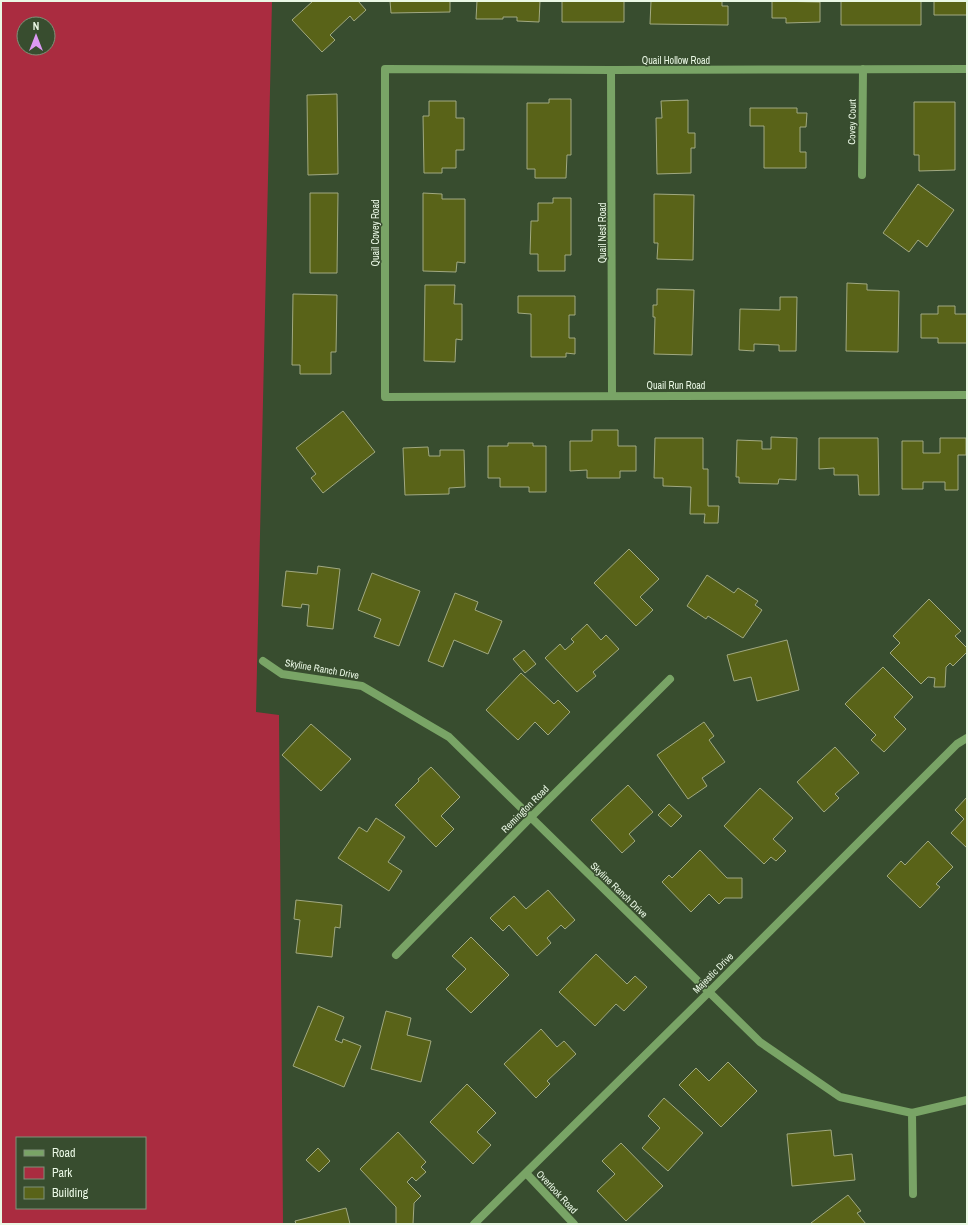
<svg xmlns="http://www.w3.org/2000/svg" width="968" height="1225" font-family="'Archivo Narrow',sans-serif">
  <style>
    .green { fill: #aa2c40; fill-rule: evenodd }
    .building { fill: #596318; stroke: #a1a981 }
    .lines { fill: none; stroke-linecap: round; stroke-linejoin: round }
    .minor { stroke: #79a466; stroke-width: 8 }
    .labels { text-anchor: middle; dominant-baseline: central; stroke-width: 3; stroke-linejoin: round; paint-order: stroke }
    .street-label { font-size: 10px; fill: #eaf8e5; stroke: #384d2f }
  </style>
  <rect width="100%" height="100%" fill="#384d2f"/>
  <path class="green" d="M 1,1 L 272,1 L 256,712 L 279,715 L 283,1224 L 1,1224 ZM 24,24 L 48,24 L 48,48 L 24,48 ZM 17,1138 L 145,1138 L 145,1208 L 17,1208 Z"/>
  <path class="building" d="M 313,1 L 358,1 L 366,10 L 354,21 L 350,16 L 330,35 L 335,40 L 322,52 L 292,20 Z
    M 390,1 L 450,1 L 450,12 L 391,13 Z
    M 477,1 L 540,1 L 539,22 L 517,21 L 517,17 L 503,17 L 503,19 L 476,19 Z
    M 562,1 L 624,1 L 624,22 L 562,22 Z
    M 651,1 L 722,1 L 722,6 L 728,6 L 728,25 L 650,24 Z
    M 772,1 L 820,2 L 820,22 L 786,23 L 786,18 L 772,18 Z
    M 841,1 L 921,1 L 921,25 L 841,25 Z
    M 934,1 L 967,1 L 967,15 L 934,15 Z
    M 337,94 L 338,174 L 308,175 L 307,95 Z
    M 549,99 L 571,99 L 571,155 L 567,155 L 566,178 L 535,178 L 535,169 L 527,169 L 527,103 L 549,103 Z
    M 688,100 L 688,133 L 695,133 L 695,148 L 691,148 L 691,173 L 657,174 L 656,118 L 662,118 L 661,101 Z
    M 429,101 L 456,101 L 456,118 L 464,118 L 464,150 L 456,150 L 456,168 L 442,168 L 442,173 L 424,173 L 423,116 L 429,116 Z
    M 914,102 L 955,102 L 955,170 L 919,171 L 919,155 L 914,155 Z
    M 750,108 L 797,108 L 797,113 L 807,113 L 806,127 L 800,127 L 800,152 L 806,152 L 806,168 L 764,168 L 764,126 L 750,126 Z
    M 918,184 L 954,210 L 927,247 L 918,240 L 909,252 L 883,233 Z
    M 310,193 L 338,193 L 337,273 L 310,273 Z
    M 423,193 L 442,194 L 442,199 L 465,199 L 465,263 L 457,262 L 456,272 L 423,271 Z
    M 654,194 L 694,195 L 693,260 L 657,259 L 658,243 L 654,243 Z
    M 553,198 L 571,198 L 571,255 L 565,255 L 565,271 L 538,271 L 538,254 L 530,254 L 531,221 L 538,221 L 538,203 L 553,203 Z
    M 847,283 L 867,284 L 867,290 L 899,291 L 898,352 L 846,351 Z
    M 425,285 L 455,285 L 454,304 L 462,304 L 462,340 L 456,339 L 455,362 L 424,361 Z
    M 657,289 L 694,290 L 692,355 L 654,354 L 655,317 L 653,317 L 653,305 L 657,305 Z
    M 293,294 L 337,295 L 336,352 L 331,352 L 331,374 L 300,374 L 300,365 L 292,365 Z
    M 518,296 L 575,296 L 575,315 L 569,315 L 569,338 L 575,338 L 575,354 L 566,353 L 566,357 L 531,357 L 531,314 L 518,313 Z
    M 780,297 L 797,297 L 796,351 L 779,351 L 779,345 L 754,344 L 754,351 L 739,350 L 740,309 L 780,310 Z
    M 938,306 L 955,306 L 955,314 L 967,314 L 967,343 L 938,343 L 938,338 L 921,338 L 921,314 L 938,314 Z
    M 343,411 L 375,452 L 323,493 L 311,478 L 316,474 L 296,448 Z
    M 592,430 L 618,430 L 618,446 L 636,446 L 636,471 L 620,471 L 620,478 L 587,478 L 587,470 L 570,471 L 570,441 L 592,441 Z
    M 771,437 L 797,438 L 796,480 L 779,479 L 778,484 L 739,483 L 739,477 L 736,477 L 737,440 L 762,441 L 762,449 L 771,449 Z
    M 655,438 L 703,438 L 703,469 L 708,469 L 708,506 L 719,506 L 718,523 L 704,523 L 705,514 L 690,514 L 691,487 L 663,486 L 663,478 L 654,478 Z
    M 819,438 L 878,438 L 879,495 L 859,495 L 858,475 L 834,475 L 834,468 L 819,469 Z
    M 940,438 L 966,438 L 966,455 L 958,455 L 958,490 L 945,490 L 945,482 L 923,482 L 923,489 L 902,489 L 902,441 L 923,441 L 923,453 L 940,453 Z
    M 508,443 L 533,443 L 533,446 L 546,446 L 546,492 L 529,492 L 529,487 L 500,487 L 500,478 L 488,478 L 488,446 L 508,446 Z
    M 428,447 L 429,456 L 440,456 L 440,450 L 464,450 L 465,487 L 449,488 L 449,494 L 405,495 L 403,448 Z
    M 629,549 L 659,579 L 640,597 L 653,610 L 636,626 L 594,583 Z
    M 318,566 L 340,569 L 333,629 L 307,626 L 309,605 L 302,604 L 301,608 L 282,606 L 286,571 L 317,574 Z
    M 372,573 L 420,591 L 399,646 L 374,637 L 381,619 L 358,610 Z
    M 707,575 L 734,593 L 738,588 L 758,601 L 755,605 L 762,610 L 743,638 L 708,616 L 706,619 L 687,606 Z
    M 455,593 L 478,602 L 475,610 L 502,621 L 488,654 L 454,640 L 443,667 L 428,661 Z
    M 929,599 L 961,631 L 955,636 L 967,648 L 967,652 L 953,666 L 950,663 L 946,667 L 945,687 L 934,687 L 935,678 L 928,677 L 921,684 L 890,653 L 900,643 L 893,636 Z
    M 587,624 L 601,640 L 606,635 L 619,649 L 593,672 L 596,676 L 577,692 L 545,658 L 560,644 L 565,650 L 574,642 L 571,639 Z
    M 787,640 L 799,690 L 757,701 L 751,677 L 734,681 L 727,655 Z
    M 524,650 L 536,664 L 525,673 L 513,659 Z
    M 883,667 L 913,697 L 894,717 L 906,729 L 884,752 L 871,740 L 876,735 L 845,704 Z
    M 521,673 L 554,704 L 558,700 L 570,712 L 548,735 L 535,722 L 518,740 L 486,710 Z
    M 704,722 L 714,736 L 709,740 L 725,762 L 702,778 L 707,786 L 688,799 L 657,755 Z
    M 311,724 L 351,759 L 321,791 L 282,755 Z
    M 835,747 L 859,773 L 835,794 L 839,798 L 824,812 L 797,782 Z
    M 431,767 L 460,797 L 441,816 L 454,829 L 436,847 L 395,805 L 419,781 L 418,779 Z
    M 628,785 L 653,812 L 629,834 L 635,841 L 622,853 L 591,820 Z
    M 760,788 L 793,818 L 773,839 L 786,851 L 776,861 L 771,857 L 764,864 L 724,826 Z
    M 967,797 L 967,848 L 951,833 L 964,819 L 955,810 Z
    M 669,804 L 682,816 L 671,827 L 658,815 Z
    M 376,818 L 405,837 L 388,862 L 402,871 L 389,891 L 338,858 L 359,827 L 367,832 Z
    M 928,841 L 953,867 L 936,884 L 940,887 L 920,908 L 887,876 L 901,861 L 905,865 Z
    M 700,850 L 727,878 L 742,878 L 742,898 L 725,898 L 719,904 L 709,894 L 691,912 L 662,882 L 669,875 L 672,878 Z
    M 548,890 L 575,920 L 565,929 L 561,925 L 547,938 L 551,943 L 537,956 L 509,925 L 503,931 L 490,918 L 514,896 L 526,909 Z
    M 296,900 L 342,905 L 340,928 L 335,927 L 332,957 L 296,953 L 300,920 L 294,919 Z
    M 471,937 L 509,975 L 471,1013 L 446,989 L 466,969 L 452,956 Z
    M 596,954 L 627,984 L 635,976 L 647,987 L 624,1011 L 616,1004 L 595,1026 L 559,992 Z
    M 318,1006 L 344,1017 L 335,1040 L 342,1043 L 343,1039 L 361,1046 L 344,1087 L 293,1066 Z
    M 386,1011 L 411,1018 L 407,1035 L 431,1041 L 421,1082 L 371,1069 Z
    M 541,1029 L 557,1047 L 564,1041 L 576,1054 L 547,1081 L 550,1084 L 536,1098 L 504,1064 Z
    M 728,1062 L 757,1091 L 721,1127 L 679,1085 L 696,1068 L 709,1081 Z
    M 467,1084 L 496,1113 L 477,1132 L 491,1145 L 473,1164 L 430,1122 Z
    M 664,1098 L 703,1133 L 668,1171 L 642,1148 L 660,1128 L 648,1116 Z
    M 831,1130 L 834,1156 L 852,1154 L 855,1180 L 792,1186 L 787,1134 Z
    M 398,1132 L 426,1162 L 421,1167 L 426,1172 L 416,1181 L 412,1177 L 407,1182 L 421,1196 L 414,1203 L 413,1224 L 396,1224 L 396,1207 L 360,1169 Z
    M 621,1143 L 663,1186 L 626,1221 L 597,1191 L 615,1174 L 602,1161 Z
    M 318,1148 L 330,1161 L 319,1172 L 306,1160 Z
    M 848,1195 L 861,1211 L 857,1213 L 866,1224 L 812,1224 L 811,1223 Z
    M 346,1208 L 350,1224 L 296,1224 L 295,1221 Z"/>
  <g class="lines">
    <path class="minor" d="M 967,69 L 611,70 L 385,69 L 385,397 L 967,395
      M 611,70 L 612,395
      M 862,175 L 863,69
      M 263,661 L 282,674 L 362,686 L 449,737 L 760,1042 L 840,1097 L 912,1113 L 967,1100
      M 396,955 L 531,817 L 670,679
      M 912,1113 L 913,1194
      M 526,1173 L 574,1224
      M 474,1224 L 709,992 L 957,744 L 967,738"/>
  </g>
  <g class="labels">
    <g class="street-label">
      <text x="676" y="60">Quail Hollow Road</text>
      <text transform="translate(852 122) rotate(-89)">Covey Court</text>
      <text transform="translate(375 233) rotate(-90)">Quail Covey Road</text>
      <text transform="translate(602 233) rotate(-90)">Quail Nest Road</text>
      <text x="676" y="385">Quail Run Road</text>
      <text transform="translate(322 669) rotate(10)">Skyline Ranch Drive</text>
      <text transform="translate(525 809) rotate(-45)">Remington Road</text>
      <text transform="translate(619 890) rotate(44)">Skyline Ranch Drive</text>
      <text transform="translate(713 973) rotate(-45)">Majestic Drive</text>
      <text transform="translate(557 1192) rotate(47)">Overlook Road</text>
    </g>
  </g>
  <rect width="968" height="1225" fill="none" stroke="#eaf8e5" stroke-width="4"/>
  <rect x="16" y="1137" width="130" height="72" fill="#384d2f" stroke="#7f9178"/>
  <rect x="24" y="1150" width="20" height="6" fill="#79a466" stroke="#7f9178"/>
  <text x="52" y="1157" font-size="12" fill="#eaf8e5">Road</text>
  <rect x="24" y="1167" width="20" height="12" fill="#aa2c40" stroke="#7f9178"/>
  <text x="52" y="1177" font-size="12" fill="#eaf8e5">Park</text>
  <rect x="24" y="1187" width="20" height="12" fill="#596318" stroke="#7f9178"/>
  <text x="52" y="1197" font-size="12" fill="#eaf8e5">Building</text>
  <g transform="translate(36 36)"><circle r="19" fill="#384d2f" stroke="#7f9178"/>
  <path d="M0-3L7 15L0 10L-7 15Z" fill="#dc99f4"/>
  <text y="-6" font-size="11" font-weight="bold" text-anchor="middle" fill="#eaf8e5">N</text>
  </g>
</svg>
